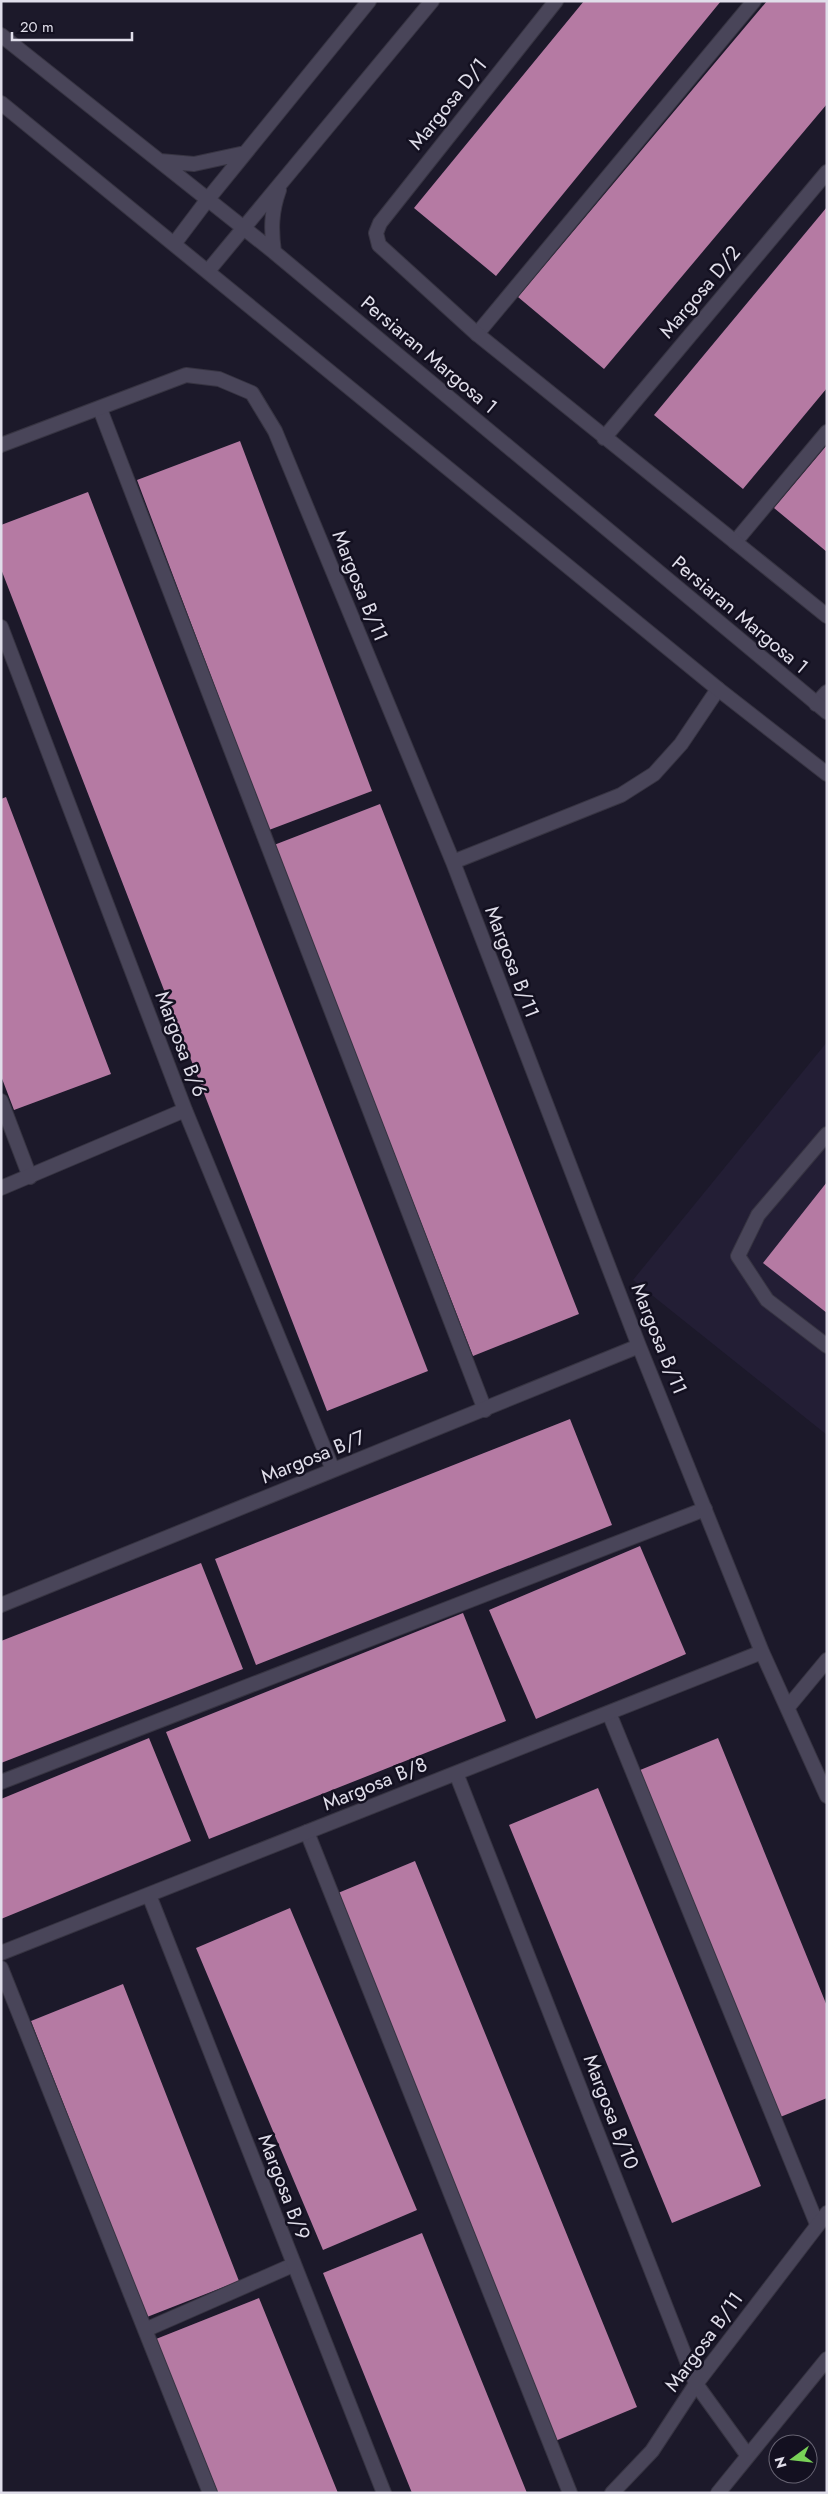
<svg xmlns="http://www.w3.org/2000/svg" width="828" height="2494" font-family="Jost,sans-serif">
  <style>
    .built { fill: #231e35 }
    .building { fill: #b57aa3 }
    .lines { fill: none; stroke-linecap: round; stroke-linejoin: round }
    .service-casing { stroke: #373442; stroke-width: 16 }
    .minor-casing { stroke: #373442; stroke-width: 16 }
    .tertiary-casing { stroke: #373442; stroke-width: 16 }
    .service { stroke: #494559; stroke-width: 14 }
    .minor { stroke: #494559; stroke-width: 14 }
    .tertiary { stroke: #494559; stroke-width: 14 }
    .labels { text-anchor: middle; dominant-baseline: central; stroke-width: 5; stroke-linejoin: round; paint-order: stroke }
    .street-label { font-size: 20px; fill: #e0deea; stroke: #131020 }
  </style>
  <rect width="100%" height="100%" fill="#1c192a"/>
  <path class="built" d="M 827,1042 L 827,1435 L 633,1280 Z"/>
  <path class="building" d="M 584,1 L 721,1 L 496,276 L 414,208 Z
    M 767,1 L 827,1 L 827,104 L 604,369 L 518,297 Z
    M 827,207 L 827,388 L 743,489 L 654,415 Z
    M 240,441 L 372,791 L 269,830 L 137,480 Z
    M 827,445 L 827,552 L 774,508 Z
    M 88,492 L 428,1371 L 327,1411 L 1,569 L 1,525 Z
    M 6,797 L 111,1074 L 14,1110 L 1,1076 L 1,799 Z
    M 380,804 L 579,1314 L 473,1356 L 274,845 Z
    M 827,1182 L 827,1313 L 763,1263 Z
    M 570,1419 L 612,1525 L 256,1665 L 215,1559 Z
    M 640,1546 L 686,1654 L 536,1719 L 489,1610 Z
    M 201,1563 L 243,1669 L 1,1763 L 1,1641 Z
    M 463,1613 L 506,1721 L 209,1839 L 166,1732 Z
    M 149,1738 L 191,1841 L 1,1919 L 1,1799 Z
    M 718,1738 L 827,2006 L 827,2098 L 768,2122 L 628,1775 Z
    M 598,1788 L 761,2186 L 672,2223 L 509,1825 Z
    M 415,1861 L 637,2407 L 548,2444 L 326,1898 Z
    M 290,1908 L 417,2210 L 323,2250 L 196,1948 Z
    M 123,1984 L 239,2281 L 147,2317 L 31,2021 Z
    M 422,2233 L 527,2493 L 412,2493 L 323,2273 Z
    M 259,2298 L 338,2493 L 218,2493 L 156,2339 Z"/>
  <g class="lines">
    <g class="service-casing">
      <path id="service" d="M 477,334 L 754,1
        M 100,409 L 485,1410
        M 735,542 L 827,432
        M 1,1101 L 30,1177
        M 609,1713 L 817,2224
        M 1,1782 L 705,1509
        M 307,1832 L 570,2493
        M 1,1968 L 210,2493
        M 145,2330 L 293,2265"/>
    </g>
    <g class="minor-casing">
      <path id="minor" d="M 556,1 L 380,223 L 376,233 L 379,245 L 477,334 L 827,616
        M 604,438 L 827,172
        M 1,445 L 186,375 L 219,379 L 252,393 L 275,431 L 453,862 L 639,1346 L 762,1652 L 827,1796
        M 1,627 L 185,1110 L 333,1470
        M 816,704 L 827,692
        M 453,862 L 621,795 L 654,774 L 681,744 L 718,689
        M 827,1134 L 758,1215 L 738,1256 L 767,1300 L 827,1346
        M 1,1188 L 185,1110
        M 1,1605 L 639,1346
        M 788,1707 L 827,1660
        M 456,1773 L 696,2384 L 748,2456
        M 149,1895 L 384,2493
        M 1,1953 L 762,1652
        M 612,2493 L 652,2451 L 696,2384 L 827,2213
        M 718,2493 L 827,2359"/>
    </g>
    <g class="tertiary-casing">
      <path id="tertiary" d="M 1,35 L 274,252 L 827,712
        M 1,103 L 718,689 L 827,774
        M 160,161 L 194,164 L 245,153
        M 174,244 L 208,199 L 369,1
        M 274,252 C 271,230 271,212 279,190
        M 208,271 L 432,1"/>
    </g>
    <use href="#service" class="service"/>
    <use href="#minor" class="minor"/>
    <use href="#tertiary" class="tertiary"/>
  </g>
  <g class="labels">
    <g class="street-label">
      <text transform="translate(448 104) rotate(-51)">Margosa D/1</text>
      <text transform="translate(700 292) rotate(-50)">Margosa D/2</text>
      <text transform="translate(429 355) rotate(40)">Persiaran Margosa 1</text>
      <text transform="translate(360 586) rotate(68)">Margosa B/11</text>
      <text transform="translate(740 615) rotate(40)">Persiaran Margosa 1</text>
      <text transform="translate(512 962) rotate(69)">Margosa B/11</text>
      <text transform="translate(181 1044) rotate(69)">Margosa B/6</text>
      <text transform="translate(659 1339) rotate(68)">Margosa B/11</text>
      <text transform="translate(313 1457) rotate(-22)">Margosa B/7</text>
      <text transform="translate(375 1784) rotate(-22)">Margosa B/8</text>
      <text transform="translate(611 2112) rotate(69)">Margosa B/10</text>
      <text transform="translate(284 2187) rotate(69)">Margosa B/9</text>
      <text transform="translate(704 2342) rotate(-54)">Margosa B/11</text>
    </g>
  </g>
  <rect width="828" height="2494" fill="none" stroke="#e0deea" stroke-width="5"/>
  <g transform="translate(793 2459) rotate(255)"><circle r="24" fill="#131020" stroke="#656271"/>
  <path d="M0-4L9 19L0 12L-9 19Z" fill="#79d158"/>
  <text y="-8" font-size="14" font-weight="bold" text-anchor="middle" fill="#e0deea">N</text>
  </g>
  <path d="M12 32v8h120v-8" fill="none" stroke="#e0deea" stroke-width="2.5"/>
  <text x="20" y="32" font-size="15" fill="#e0deea" stroke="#131020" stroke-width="4" paint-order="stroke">20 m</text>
</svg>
